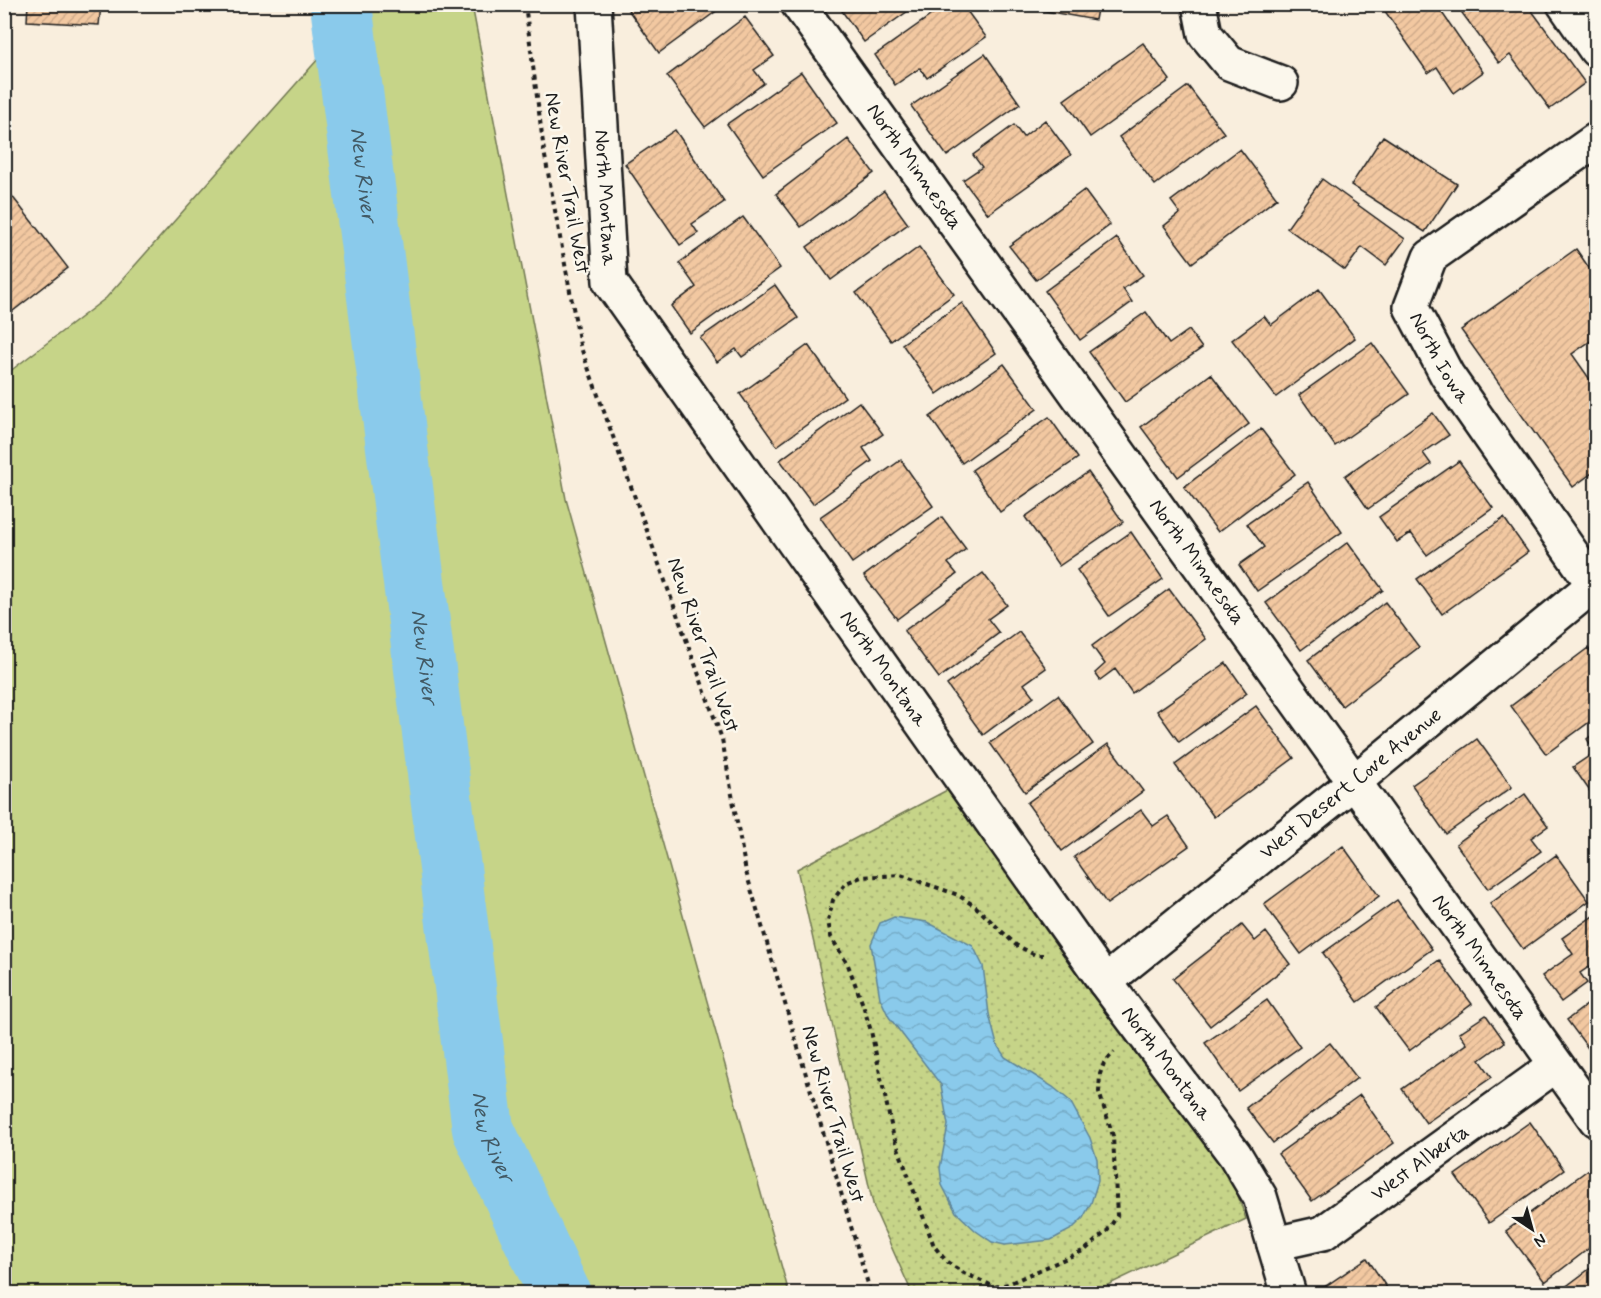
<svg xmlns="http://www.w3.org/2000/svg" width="1601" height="1298" font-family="Mynerve,sans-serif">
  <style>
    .grass { fill: #c6d488; stroke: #717852; stroke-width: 1.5 }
    .park { fill: url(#park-dots); stroke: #717852; stroke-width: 1.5 }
    .water { fill: url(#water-waves); stroke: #5e8498; stroke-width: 1.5 }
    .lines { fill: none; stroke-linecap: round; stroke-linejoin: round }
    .river { stroke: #8acaeb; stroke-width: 62 }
    .building { fill: url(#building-hatch); stroke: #1c1c1c; stroke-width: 1.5 }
    .minor-casing { stroke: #1c1c1c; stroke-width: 38 }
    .path { stroke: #1c1c1c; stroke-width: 4; stroke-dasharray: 4.5 4.5; stroke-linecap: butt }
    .minor { stroke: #fbf7ec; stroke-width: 33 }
    .labels { text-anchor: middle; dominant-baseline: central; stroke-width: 5; stroke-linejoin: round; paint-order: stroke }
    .street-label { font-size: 21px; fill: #1c1c1c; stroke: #fbf7ec }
    .water-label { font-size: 22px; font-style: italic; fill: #425964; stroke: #fbf7ec }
  </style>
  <defs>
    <pattern id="park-dots" width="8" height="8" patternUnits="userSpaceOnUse" patternTransform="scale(1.5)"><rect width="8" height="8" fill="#c6d488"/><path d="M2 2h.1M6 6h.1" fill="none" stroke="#aab575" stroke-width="1.8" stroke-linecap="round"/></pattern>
    <pattern id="water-waves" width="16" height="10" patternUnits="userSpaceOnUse" patternTransform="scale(1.5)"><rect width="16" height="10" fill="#8acaeb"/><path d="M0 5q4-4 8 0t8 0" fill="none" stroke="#76adc9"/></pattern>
    <pattern id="building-hatch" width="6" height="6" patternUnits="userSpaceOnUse" patternTransform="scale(1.5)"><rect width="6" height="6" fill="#f2c8a1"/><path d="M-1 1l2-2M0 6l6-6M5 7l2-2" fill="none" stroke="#cfab8a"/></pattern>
  </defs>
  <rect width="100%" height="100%" fill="#f9eedd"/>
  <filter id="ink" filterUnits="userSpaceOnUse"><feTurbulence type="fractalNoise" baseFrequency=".0167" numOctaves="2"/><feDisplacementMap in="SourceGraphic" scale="12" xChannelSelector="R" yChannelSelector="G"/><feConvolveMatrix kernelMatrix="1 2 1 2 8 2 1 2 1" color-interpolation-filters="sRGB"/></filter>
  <g filter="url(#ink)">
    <path class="grass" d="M 366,5 L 472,5 L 566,499 L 789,1293 L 5,1293 L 5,375 L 106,298 Z"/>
    <path class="park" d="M 951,788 L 1084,982 L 1232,1178 L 1246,1219 L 1091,1293 L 912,1293 L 874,1208 L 797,869 Z"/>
    <path class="water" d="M 894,917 L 927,922 L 973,946 L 983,966 L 989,1014 L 997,1045 L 1005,1057 L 1053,1087 L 1070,1101 L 1090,1138 L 1097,1159 L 1098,1181 L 1091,1203 L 1083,1218 L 1072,1229 L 1051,1240 L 1005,1245 L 992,1242 L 976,1231 L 956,1212 L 942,1185 L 940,1168 L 948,1125 L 941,1085 L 889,1017 L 880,998 L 871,944 L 880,923 Z"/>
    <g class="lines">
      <path class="river" id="s1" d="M 341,4 L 483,1129 L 560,1294"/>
    </g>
    <path class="building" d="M 28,4 L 101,4 L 99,25 L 27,21 Z
      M 624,4 L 726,4 L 659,53 Z
      M 837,4 L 918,4 L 864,42 Z
      M 947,4 L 962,4 L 986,37 L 927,78 L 920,68 L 895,85 L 875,55 Z
      M 1029,4 L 1098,4 L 1095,20 L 1029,8 Z
      M 1380,4 L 1436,4 L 1483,72 L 1454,93 L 1437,67 L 1428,73 Z
      M 1474,4 L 1527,4 L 1585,83 L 1550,109 L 1510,55 L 1499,63 L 1462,13 Z
      M 745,17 L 774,56 L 754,70 L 764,83 L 705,127 L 667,76 Z
      M 1143,43 L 1170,80 L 1090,137 L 1064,100 Z
      M 985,54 L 1020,104 L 947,156 L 911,106 Z
      M 801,72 L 837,123 L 763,175 L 727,124 Z
      M 1188,86 L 1224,133 L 1155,185 L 1119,137 Z
      M 1045,120 L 1071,155 L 988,214 L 963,180 L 982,167 L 973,155 L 1014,125 L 1023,137 Z
      M 675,130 L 724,202 L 692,224 L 698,233 L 680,245 L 625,164 Z
      M 1383,136 L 1457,184 L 1425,232 L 1351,185 Z
      M 848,139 L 874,173 L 801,227 L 776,194 Z
      M 1240,149 L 1277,198 L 1192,263 L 1164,226 L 1180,213 L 1171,201 Z
      M 1322,179 L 1405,239 L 1386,265 L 1362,247 L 1345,270 L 1287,228 Z
      M 1084,190 L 1110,225 L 1036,280 L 1009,246 Z
      M 8,191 L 68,268 L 4,318 L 4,194 Z
      M 884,191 L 908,224 L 831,280 L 807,247 Z
      M 743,217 L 780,268 L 690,333 L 671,306 L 696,287 L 679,263 Z
      M 1117,238 L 1143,275 L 1123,289 L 1132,302 L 1080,340 L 1045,291 Z
      M 919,247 L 954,294 L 891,341 L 856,293 Z
      M 1576,249 L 1596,278 L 1596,337 L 1572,354 L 1596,388 L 1596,470 L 1573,487 L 1461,330 Z
      M 775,285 L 798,318 L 742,357 L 736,349 L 717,362 L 700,338 Z
      M 1319,289 L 1355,338 L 1276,397 L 1232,340 L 1264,316 L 1271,325 Z
      M 962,303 L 996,353 L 937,394 L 902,344 Z
      M 1146,312 L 1169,344 L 1189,330 L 1202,348 L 1125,402 L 1089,352 Z
      M 1372,343 L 1409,394 L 1335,446 L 1299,395 Z
      M 808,345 L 845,397 L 777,446 L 740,394 Z
      M 1004,364 L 1037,409 L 962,463 L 930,417 Z
      M 1211,374 L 1249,424 L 1178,477 L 1141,427 Z
      M 859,402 L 883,434 L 863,448 L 872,461 L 813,504 L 780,460 Z
      M 1433,413 L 1449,435 L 1423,453 L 1431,464 L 1368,509 L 1345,476 Z
      M 1049,417 L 1078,458 L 1000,512 L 972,470 Z
      M 1261,429 L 1295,474 L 1218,532 L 1184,487 Z
      M 901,460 L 933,506 L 852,563 L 820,517 Z
      M 1459,461 L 1493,508 L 1427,555 L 1411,533 L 1397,542 L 1379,517 Z
      M 1088,472 L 1123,522 L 1059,566 L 1025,517 Z
      M 1308,482 L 1342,532 L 1257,591 L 1239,565 L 1264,547 L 1247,524 Z
      M 942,517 L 966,549 L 948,563 L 957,574 L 897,619 L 864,576 Z
      M 1504,518 L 1528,552 L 1442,614 L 1417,579 Z
      M 1131,532 L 1163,579 L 1109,616 L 1077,570 Z
      M 1348,542 L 1383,590 L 1301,650 L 1266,603 Z
      M 983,573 L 1007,605 L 988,619 L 999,633 L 939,678 L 904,631 Z
      M 1169,589 L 1206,639 L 1132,693 L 1115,669 L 1100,680 L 1095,673 L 1105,664 L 1092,646 Z
      M 1385,602 L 1419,647 L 1342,706 L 1308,660 Z
      M 1019,632 L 1046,668 L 1024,684 L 1034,697 L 983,735 L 947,685 Z
      M 1588,648 L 1596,659 L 1596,717 L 1546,754 L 1511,706 Z
      M 1226,663 L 1247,693 L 1179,742 L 1157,711 Z
      M 1058,695 L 1093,744 L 1025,792 L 990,743 Z
      M 1256,706 L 1294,758 L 1214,817 L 1175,765 Z
      M 1596,732 L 1596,800 L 1573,767 L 1595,752 L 1587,739 Z
      M 1477,739 L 1512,787 L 1446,834 L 1412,785 Z
      M 1108,744 L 1143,791 L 1062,851 L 1027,803 Z
      M 1525,794 L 1548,826 L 1531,838 L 1541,851 L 1488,889 L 1456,844 Z
      M 1141,810 L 1153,826 L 1168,816 L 1189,846 L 1107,904 L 1074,857 Z
      M 1343,846 L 1379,896 L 1301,954 L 1264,904 Z
      M 1556,855 L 1589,901 L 1523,949 L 1490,904 Z
      M 1397,900 L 1432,949 L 1358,1002 L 1323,953 Z
      M 1596,914 L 1596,962 L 1580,973 L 1587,983 L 1561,1002 L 1542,976 L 1573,954 L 1562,938 Z
      M 1242,925 L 1255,941 L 1266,932 L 1290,964 L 1210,1026 L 1173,979 Z
      M 1439,960 L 1472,1004 L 1409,1051 L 1376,1007 Z
      M 1596,998 L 1596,1059 L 1567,1020 Z
      M 1267,1000 L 1300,1047 L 1238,1091 L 1205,1043 Z
      M 1486,1015 L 1505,1042 L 1480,1060 L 1492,1077 L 1426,1123 L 1402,1089 L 1467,1044 L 1459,1033 Z
      M 1330,1043 L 1357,1078 L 1273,1143 L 1246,1108 Z
      M 1360,1095 L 1394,1143 L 1312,1201 L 1278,1154 Z
      M 1530,1122 L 1564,1170 L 1489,1223 L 1455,1175 Z
      M 1589,1169 L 1596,1179 L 1596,1243 L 1545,1282 L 1506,1231 Z
      M 1367,1258 L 1391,1294 L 1322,1294 L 1320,1290 Z
      M 1596,1264 L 1596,1294 L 1556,1294 Z"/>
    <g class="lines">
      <g class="minor-casing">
        <g id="minor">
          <path id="s2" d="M 594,4 L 610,282 L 1105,982 L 1235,1155 L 1260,1197 L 1289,1294"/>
          <path id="s3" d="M 798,4 L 1596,1120"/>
          <path d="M 1199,4 L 1205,34 L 1229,63 L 1281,83"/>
          <path d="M 1564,4 L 1596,50"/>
          <path id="s4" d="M 1596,140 L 1430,257 L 1411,307 L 1447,375 L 1596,588"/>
          <path id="s5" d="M 1105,982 L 1354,782 L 1596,583"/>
          <path id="s6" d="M 1274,1244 L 1323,1233 L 1556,1065"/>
        </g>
      </g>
      <path class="path" d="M 525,4 L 544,151 L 580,345 L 722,739 L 746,872 L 871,1294
        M 1043,955 L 1035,955 L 1016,945 L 976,907 L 958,895 L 901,875 L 861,877 L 846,883 L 833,900 L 828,921 L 831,937 L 848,965 L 863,1005 L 871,1031 L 893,1134 L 934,1246 L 947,1262 L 964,1273 L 995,1287 L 1008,1284 L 1085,1250 L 1108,1230 L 1117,1216 L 1113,1136 L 1099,1092 L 1100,1074 L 1104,1063 L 1114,1052"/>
      <use href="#minor" class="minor"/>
    </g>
  </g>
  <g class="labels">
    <g class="street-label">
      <text stroke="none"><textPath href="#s3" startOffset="200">North Minnesota</textPath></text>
      <text transform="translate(567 183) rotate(80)">New River Trail West</text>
      <text stroke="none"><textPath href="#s2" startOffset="194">North Montana</textPath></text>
      <text stroke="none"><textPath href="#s4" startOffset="315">North Iowa</textPath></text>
      <text stroke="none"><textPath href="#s3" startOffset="686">North Minnesota</textPath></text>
      <text transform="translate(703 645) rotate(71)">New River Trail West</text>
      <text stroke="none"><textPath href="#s2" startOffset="752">North Montana</textPath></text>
      <text stroke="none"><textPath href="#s5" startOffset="316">West Desert Cove Avenue</textPath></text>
      <text stroke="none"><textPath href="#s3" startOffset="1172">North Minnesota</textPath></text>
      <text stroke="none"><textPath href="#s2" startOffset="1238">North Montana</textPath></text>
      <text transform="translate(833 1114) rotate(74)">New River Trail West</text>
      <text stroke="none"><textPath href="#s6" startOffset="170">West Alberta</textPath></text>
    </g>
    <g class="water-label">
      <text stroke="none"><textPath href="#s1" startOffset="172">New River</textPath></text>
      <text stroke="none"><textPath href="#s1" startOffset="658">New River</textPath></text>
      <text stroke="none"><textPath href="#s1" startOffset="1144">New River</textPath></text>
    </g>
  </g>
  <rect width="1601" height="1298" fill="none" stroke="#fbf7ec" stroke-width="24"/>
  <rect x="12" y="12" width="1577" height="1274" fill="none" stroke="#1c1c1c" stroke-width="2" filter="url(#ink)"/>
  <g transform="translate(1532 1229) rotate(144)" stroke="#fbf7ec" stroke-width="4.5" paint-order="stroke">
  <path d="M0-4.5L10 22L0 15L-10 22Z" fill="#1c1c1c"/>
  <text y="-9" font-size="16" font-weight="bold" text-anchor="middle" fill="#1c1c1c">N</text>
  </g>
</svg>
